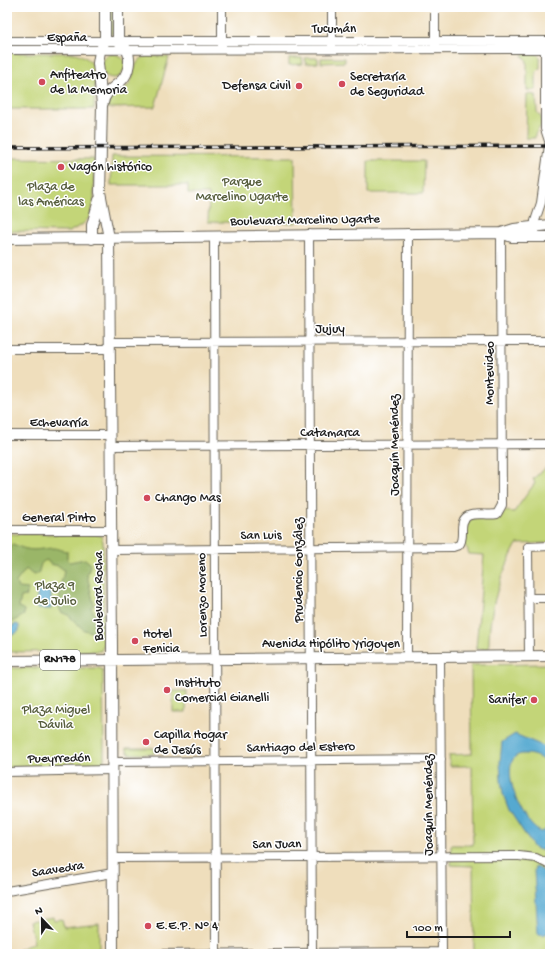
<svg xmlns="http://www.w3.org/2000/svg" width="557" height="961" font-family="'Gochi Hand',sans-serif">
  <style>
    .green { fill: #c3d578; stroke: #70784a }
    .forest { fill: #9ab668; stroke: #5b6942 }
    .water { fill: #54a9d0; stroke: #386276 }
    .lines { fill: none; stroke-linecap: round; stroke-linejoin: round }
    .minor-casing { stroke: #666054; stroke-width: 10 }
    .major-casing { stroke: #666054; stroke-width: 12 }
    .minor { stroke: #fff; stroke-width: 8 }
    .major { stroke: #fff; stroke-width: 10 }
    .rail-casing { stroke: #1c1c1c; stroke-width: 3.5 }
    .rail { stroke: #fff; stroke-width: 2; stroke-dasharray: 6; stroke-linecap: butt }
    .poi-dot { fill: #d1495b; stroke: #fff; stroke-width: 1.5 }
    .labels { text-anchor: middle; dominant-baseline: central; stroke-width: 3; stroke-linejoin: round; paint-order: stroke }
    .shield { fill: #fff; stroke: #606060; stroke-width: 1 }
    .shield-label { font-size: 12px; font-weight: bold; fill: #1c1c1c }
    .street-label { font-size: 13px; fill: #1c1c1c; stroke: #fff }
    .poi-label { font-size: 13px; fill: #1c1c1c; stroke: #fff; text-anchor: start }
    .park-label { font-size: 13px; fill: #565d3c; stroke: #fff }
  </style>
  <rect width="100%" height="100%" fill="#fff"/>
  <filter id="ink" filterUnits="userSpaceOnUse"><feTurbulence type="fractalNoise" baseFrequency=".025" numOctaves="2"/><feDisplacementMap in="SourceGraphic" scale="8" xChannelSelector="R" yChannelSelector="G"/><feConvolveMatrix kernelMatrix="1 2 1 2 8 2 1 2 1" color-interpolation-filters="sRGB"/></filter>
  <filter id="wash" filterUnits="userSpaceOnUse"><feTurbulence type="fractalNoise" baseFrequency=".012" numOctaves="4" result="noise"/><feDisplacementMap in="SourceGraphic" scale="16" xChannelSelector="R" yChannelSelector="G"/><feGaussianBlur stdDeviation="0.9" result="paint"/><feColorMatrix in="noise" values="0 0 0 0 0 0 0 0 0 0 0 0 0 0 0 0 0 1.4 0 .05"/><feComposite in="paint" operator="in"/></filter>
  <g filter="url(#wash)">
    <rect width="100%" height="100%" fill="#efdebc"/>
    <path class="green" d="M 108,7 L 114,7 L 113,34 L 109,34 Z
      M 7,53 L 76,53 C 82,56 89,58 92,64 C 97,71 94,98 94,109 L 7,109 Z
      M 524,53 L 536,53 L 540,57 L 540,68 L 536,72 L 536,90 L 527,90 L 527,61 L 524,56 L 522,56 Z
      M101 66a12 12 0 1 1 24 0a12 12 0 1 1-24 0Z
      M 147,56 L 169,57 L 155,107 L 107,108 L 109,100 C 115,94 124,92 129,84 C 136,74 132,60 147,56 Z
      M 289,58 L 302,58 L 303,64 L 289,65 Z
      M 305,58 L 318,58 L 318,63 L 306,64 Z
      M 321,58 L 345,58 L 345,62 L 321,63 Z
      M 527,94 L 536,95 L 537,112 L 541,117 L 541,126 L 535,134 L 535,138 L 526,138 Z
      M 112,156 L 295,157 L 296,223 L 208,222 L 209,194 L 188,194 L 188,185 L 111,185 Z
      M 7,158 L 94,159 L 94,202 L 90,217 L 83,224 L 69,232 L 7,231 Z
      M 368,161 L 424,161 L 423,193 L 368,193 Z
      M 550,464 L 550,543 L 517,544 C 500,575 488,612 489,649 L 476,649 L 484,555 L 469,554 L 467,548 L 464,545 L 466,540 L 467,522 L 473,518 L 498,518 L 505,511 L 514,512 L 535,483 L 533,479 Z
      M 7,534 L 96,534 L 101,536 L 103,542 L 104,644 L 101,651 L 7,652 Z
      M 550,664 L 550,954 L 474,954 L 473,866 L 451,865 L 451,845 L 473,845 L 472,766 L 450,766 L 449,755 L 472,754 L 471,665 Z
      M 7,668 L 99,668 L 103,670 L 104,759 L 102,765 L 7,768 Z
      M 173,691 L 187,691 L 186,712 L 173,712 Z
      M 126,748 L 154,748 L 154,754 L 129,754 Z
      M 53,917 L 54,920 L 62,919 L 64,927 L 99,923 L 99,949 L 67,954 L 19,954 L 19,949 L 34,943 L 29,921 Z"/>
    <path class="forest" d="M 13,544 C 31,553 36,549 54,548 C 59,548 62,551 67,551 L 67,559 L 70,562 L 85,559 L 91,564 L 87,575 L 94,605 L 91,608 L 98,619 L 95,629 L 92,632 L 84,630 L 68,615 L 61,612 L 58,604 C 61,597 59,594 60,587 C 61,581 63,578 64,570 L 59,566 L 50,564 L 47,560 C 39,562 41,567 38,574 L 33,575 L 26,569 L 16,582 L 18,588 L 28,589 L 26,596 L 21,597 L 19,607 L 24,610 L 24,615 L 7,625 L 7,549 Z"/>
    <path class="water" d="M 37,591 L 51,591 L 51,609 L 37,609 Z
      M 16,624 L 19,625 L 19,631 L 13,635 L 9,635 L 8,629 Z
      M 515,734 L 550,749 L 550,765 C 543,759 535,754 525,754 C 492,752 522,828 542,832 L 550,827 L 550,853 L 534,848 L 509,810 L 503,794 L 501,780 L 500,762 L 502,742 Z
      M 537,866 L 550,877 L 550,932 L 543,935 L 538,934 L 534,871 L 535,867 Z"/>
  </g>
  <g filter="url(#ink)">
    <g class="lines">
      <g class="minor-casing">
        <path id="minor" d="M 222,7 L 222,46
          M 332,7 L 332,46
          M 7,41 L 550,41
          M 435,46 L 435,7
          M 548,47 L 545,49 L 545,129 L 549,141
          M 7,50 L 545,49
          M 548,171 L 550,190
          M 309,234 L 312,954
          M 214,236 L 216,954
          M 538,237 L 535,233 L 535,221 L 541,203 L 550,138
          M 110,342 L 550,341
          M 7,349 L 110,349
          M 7,435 L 111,435
          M 111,446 L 550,444
          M 7,530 L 111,530
          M 112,550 L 453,547 L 459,545 C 466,537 457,522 468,516 C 476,512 488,516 497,514 L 502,505 L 501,233
          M 528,598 L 550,598
          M 407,656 L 408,233
          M 440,656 L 442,954
          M 529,656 L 528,547 L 550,546
          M 112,762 L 441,759
          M 7,772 L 112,770
          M 113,858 L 519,856 L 536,858 L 550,865
          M 7,891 L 113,873
          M 153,954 L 442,952"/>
      </g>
      <g class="major-casing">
        <path id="major" d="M 105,7 L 105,41 L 100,51 L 98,63 L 102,105 L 100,192 L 109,238 L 112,645 L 113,954
          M 103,103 C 105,91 114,88 122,80 C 129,73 131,58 127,50 C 125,47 121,44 118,41 L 118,7
          M 501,233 L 512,237 L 550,237
          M 7,239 L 501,233 L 514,229 L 550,225
          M 92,239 L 92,225 L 99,200
          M 7,661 L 550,656"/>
      </g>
      <use href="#minor" class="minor"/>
      <use href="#major" class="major"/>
      <g class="rail-casing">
        <path id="rail" d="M 7,148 L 550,146"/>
      </g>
      <use href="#rail" class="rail"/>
    </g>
  </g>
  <g class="poi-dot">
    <circle cx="42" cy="82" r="4"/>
    <circle cx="342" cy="84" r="4"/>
    <circle cx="299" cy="86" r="4"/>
    <circle cx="61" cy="167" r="4"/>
    <circle cx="147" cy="498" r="4"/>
    <circle cx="135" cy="641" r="4"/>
    <circle cx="167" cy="690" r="4"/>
    <circle cx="534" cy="700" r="4"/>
    <circle cx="146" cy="742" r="4"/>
    <circle cx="148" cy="926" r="4"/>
  </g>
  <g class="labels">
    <rect class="shield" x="40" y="650" width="40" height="20" rx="3"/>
    <g class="shield-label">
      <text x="60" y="660">RN178</text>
    </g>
    <g class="street-label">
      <text x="334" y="29">Tucumán</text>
      <text x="67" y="38">España</text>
      <text transform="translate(305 221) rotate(-1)">Boulevard Marcelino Ugarte</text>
      <text x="330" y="329">Jujuy</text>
      <text transform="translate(490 373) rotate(-90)">Montevideo</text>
      <text x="59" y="423">Echevarría</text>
      <text x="330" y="433">Catamarca</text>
      <text transform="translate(395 445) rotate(-90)">Joaquín Menéndez</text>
      <text x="59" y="518">General Pinto</text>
      <text transform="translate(261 536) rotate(-1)">San Luis</text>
      <text transform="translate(299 570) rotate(-90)">Prudencio González</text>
      <text transform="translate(203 595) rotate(-91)">Lorenzo Moreno</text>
      <text transform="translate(99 596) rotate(-90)">Boulevard Rocha</text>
      <text x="331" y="644">Avenida Hipólito Yrigoyen</text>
      <text transform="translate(301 748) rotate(-1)">Santiago del Estero</text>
      <text transform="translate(59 759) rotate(-1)">Pueyrredón</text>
      <text transform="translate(429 805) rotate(-90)">Joaquín Menéndez</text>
      <text transform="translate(277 845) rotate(-1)">San Juan</text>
      <text transform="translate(58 870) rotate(-9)">Saavedra</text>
    </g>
    <g class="poi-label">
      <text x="50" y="75">Anfiteatro<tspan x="50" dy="15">de la Memoria</tspan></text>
      <text x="350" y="77">Secretaría<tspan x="350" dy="15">de Seguridad</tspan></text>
      <text x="291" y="86" text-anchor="end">Defensa Civil</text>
      <text x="69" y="167">Vagón histórico</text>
      <text x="155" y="498">Chango Mas</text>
      <text x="143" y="634">Hotel<tspan x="143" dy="15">Fenicia</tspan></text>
      <text x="175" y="683">Instituto<tspan x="175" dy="15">Comercial Gianelli</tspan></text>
      <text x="526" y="700" text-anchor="end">Sanifer</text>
      <text x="154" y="735">Capilla Hogar<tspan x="154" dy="15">de Jesús</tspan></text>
      <text x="156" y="926">E.E.P. N° 4</text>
    </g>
    <g class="park-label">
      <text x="242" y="182">Parque<tspan x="242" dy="15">Marcelino Ugarte</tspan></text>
      <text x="51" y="187">Plaza de<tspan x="51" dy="15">las Américas</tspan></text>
      <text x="55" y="586">Plaza 9<tspan x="55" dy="15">de Julio</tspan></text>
      <text x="56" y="710">Plaza Miguel<tspan x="56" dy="15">Dávila</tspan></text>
    </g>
  </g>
  <rect width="557" height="961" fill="none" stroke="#fff" stroke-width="24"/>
  <g transform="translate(42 919) rotate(338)" stroke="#ffffff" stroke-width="3" paint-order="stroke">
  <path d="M0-3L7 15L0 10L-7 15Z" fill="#1c1c1c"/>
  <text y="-6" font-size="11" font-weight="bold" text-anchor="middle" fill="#1c1c1c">N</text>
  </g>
  <path d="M407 931v6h103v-6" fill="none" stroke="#1c1c1c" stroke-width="2"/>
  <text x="413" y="931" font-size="12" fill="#1c1c1c" stroke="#ffffff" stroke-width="3" paint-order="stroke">100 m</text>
</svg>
